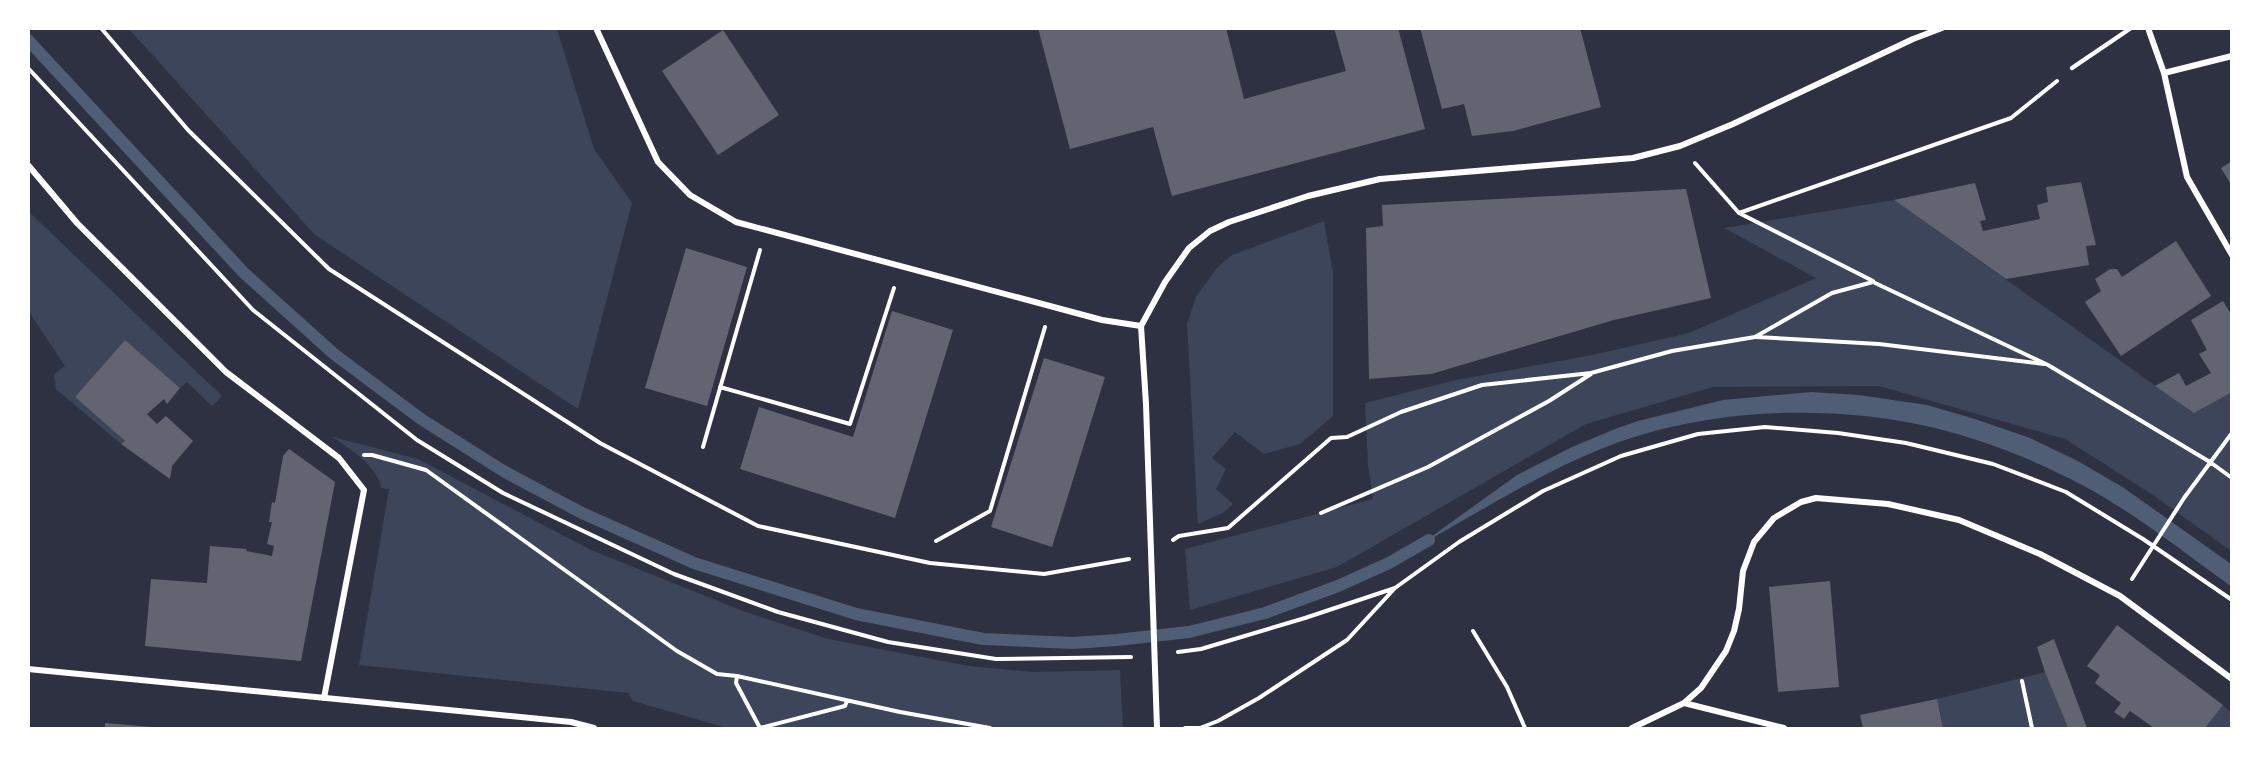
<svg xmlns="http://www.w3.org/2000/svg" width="2260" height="757" font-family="'Noto Sans',sans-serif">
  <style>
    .green { fill: #3c4559 }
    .water { fill: #4f5d75 }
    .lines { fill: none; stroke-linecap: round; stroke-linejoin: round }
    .stream { stroke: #4f5d75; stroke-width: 12 }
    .building { fill: #626471 }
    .path { stroke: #fff; stroke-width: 4 }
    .service { stroke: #fff; stroke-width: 4.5 }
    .minor { stroke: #fff; stroke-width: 6 }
  </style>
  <rect width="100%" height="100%" fill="#2d3142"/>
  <path class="green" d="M 129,29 L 557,29 L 594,149 L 632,203 L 578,409 L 315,235 Z
    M 1894,200 L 2194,413 L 2231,392 L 2231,551 L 2153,495 L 2065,439 L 1879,386 L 1713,387 L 1586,424 L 1337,567 L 1190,610 L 1185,549 L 1373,499 L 1368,465 L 1365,403 L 1456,380 L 1592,355 L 1689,333 L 1816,278 L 1724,228 Z
    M 28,211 L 222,396 L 212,406 L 187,382 L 180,388 L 125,340 L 75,397 L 125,441 L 121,444 L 56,389 L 54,374 L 65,366 L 29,312 Z
    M 1324,221 L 1333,273 L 1333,416 L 1300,444 L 1264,454 L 1235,432 L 1212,458 L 1226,469 L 1216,489 L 1233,504 L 1223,513 L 1198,524 L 1187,324 L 1196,297 L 1216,269 L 1232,255 Z
    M 333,437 L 418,459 L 591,550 L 743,611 L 828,639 L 969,666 L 1032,672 L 1120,670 L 1123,728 L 727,728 L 633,701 L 628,693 L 359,665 L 389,489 L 381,488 C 379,467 348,448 333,437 Z
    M 2045,672 L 2068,728 L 1943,728 L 1937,699 Z
    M 2223,705 L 2231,712 L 2231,728 L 2205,728 Z"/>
  <path class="water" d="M 1811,392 L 1859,395 L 1927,405 L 1975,419 L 2030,438 L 2078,461 L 2124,488 L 2231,564 L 2232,587 C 2183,552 2135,513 2082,485 C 1972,427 1870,405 1746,415 C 1696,420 1647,430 1601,449 C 1537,475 1477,513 1417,547 L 1517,475 L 1572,447 L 1615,429 L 1638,421 L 1723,400 Z"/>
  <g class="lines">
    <path class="stream" d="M 28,40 L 244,273 L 334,354 L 421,419 L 505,472 L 582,513 L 694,563 L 856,614 L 983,639 L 1073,643 L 1117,640 L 1189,632 L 1265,613 L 1338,586 L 1389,563 L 1429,540"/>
  </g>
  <path class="building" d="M 1038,28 L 1226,28 L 1244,99 L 1346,71 L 1334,28 L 1398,28 L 1425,129 L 1172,196 L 1153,127 L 1070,149 Z
    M 1420,28 L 1580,28 L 1601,107 L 1513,131 L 1472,136 L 1464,104 L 1442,109 Z
    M 723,30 L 779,115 L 718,155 L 662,71 Z
    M 2232,161 L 2232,186 L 2221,168 Z
    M 2081,182 L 2096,245 L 2086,246 L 2089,265 L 2006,279 L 1894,200 L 1975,183 L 1986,220 L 1980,221 L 1983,231 L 2040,219 L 2037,205 L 2048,202 L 2046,187 Z
    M 1686,189 L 1711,298 L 1614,320 L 1431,374 L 1369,379 L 1366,228 L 1383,226 L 1382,205 Z
    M 2176,241 L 2211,296 L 2121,356 L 2085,302 L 2101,291 L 2095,279 L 2110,269 L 2117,269 L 2122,277 Z
    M 686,248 L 747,267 L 707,406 L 645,388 Z
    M 2223,301 L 2232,316 L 2232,392 L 2194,413 L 2155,386 L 2179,373 L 2186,386 L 2211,373 L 2199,354 L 2207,350 L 2191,320 Z
    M 892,311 L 953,330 L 895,518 L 740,469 L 759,407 L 853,437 Z
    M 125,340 L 180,388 L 167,404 L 164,399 L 147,414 L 157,424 L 166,416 L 193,441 L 172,466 L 170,479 L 121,444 L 125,441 L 75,397 Z
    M 1044,358 L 1105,377 L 1052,547 L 991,527 Z
    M 289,449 L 335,482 L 301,661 L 145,646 L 151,579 L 207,583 L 210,546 L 247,549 L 246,551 L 272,556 L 274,546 L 267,544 L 272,522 L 269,522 L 272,502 L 275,503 L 283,456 Z
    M 1830,581 L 1839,687 L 1778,692 L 1769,587 Z
    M 2117,625 L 2223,705 L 2205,728 L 2154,728 L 2130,711 L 2124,719 L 2114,712 L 2121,703 L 2095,683 L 2100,675 L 2087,666 Z
    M 2054,639 L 2087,728 L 2068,728 L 2045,672 L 2037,647 Z
    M 1937,699 L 1943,728 L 1863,728 L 1860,715 Z
    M 105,723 L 152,727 L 152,728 L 105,728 Z"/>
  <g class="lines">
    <path class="path" d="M 101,28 L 188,130 L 329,269 L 600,443 L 758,526 L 930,563 L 1044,574 L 1129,559
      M 28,68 L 253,310 L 417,440 L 503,493 L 674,574 L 778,612 L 888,642 L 996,659 L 1131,657
      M 1695,163 L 1739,213 L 1873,281
      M 1739,213 L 2011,118 L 2057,81
      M 1756,337 L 1879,344 L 2044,364
      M 720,387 L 850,424 L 894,288
      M 703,447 L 760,250
      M 364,455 L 372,455 L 426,470 L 677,651 L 717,674 L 737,676 L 900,712 L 990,728
      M 1321,513 L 1428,467 L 1549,401 L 1591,374
      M 1173,540 L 1179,536 L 1228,528 L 1331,438 L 1347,437 L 1401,412 L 1482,385 L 1591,373 L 1672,351 L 1755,337 L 1832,293 L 1873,282 L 2048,365 L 2210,462 L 2232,478
      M 936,541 L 990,511 L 1045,327
      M 2132,579 L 2184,498 L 2232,433
      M 1473,631 L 1507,687 L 1525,728
      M 1178,652 L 1201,649 L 1305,618 L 1395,588
      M 737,676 L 736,683 L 760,728
      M 2022,681 L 2032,728
      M 760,728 L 845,706 L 847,701
      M 1185,728 L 1200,728 L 1218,721 L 1259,698 L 1347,640 L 1395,588 L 1459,542 L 1543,491 L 1621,456 L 1698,434 L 1765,427 L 1838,433 L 1906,443 L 1993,464 L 2066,492 L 2143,539 L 2232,600"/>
    <path class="service" d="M 2072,68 L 2131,28"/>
    <path class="minor" d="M 596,28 L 658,162 L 690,195 L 736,222 L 1102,320 L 1141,326
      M 2148,28 L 2164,73 L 2187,177 L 2232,255
      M 2164,73 L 2232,56
      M 28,165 L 77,223 L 226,372 L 339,458 L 364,490 L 324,698
      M 1141,326 L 1165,282 L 1189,248 L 1210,231 L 1229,222 L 1308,196 L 1380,179 L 1633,158 L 1680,146 L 1733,124 L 1913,39 L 1942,28
      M 1141,326 L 1146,404 L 1157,728
      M 28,669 L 571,722 L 594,728
      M 1684,703 L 1784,728
      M 1632,728 L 1684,703 L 1701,688 L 1726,651 L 1734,631 L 1739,609 L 1743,571 L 1754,542 L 1774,518 L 1801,502 L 1816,498 L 1888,504 L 1959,520 L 2040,554 L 2120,596 L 2232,679"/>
  </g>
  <rect width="2260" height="757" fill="none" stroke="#ffffff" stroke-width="60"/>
</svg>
